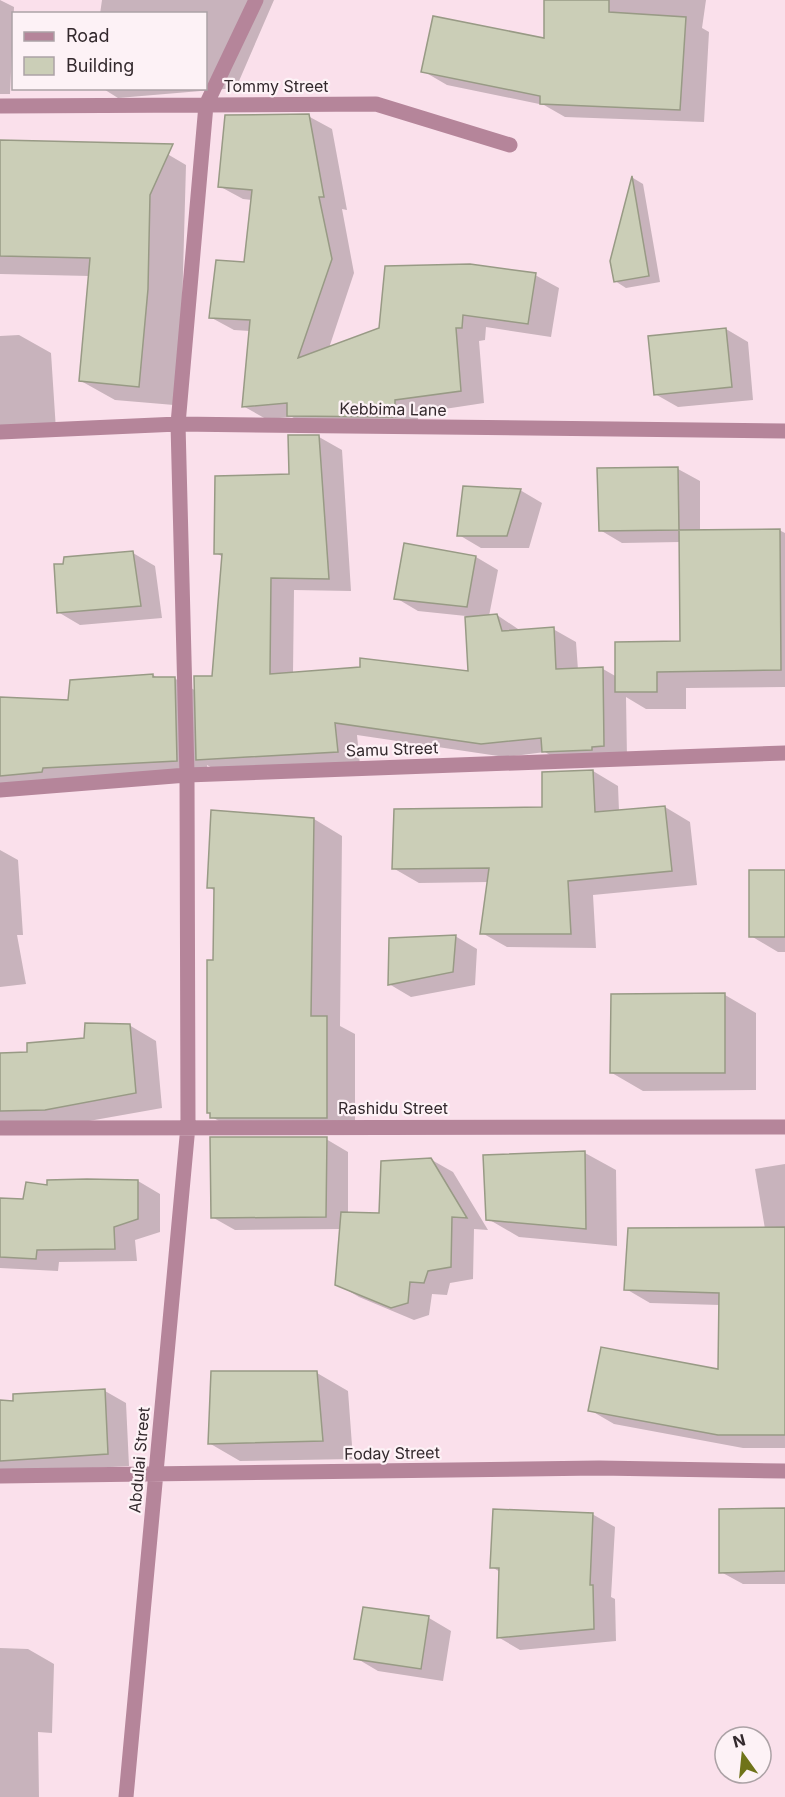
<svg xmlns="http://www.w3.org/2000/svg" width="785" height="1797" font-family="Inter,sans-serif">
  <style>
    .shadow { fill: #0003 }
    .building { fill: #cbceb7; stroke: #989a85; stroke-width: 1.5 }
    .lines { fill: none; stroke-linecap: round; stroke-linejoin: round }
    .minor { stroke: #b5859a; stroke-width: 15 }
    .labels { text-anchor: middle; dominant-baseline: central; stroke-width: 4.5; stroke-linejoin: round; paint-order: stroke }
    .street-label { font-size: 16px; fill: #33292d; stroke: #fdf2f6 }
  </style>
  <rect width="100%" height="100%" fill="#fae0eb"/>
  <path class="shadow" d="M 0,0 L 14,7 L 10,94 L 0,94 Z
    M 102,0 L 274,0 L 236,88 L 118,98 L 102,88 L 206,88 L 206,14 L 100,14 Z
    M 545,0 L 706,0 L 702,28 L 709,32 L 704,122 L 565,117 L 544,105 L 447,85 L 423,71 L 545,40 Z
    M 308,116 L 332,129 L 347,210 L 342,209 L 354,273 L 329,348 L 535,275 L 559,288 L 551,337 L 486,327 L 485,340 L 479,341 L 484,403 L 418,413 L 418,429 L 312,428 L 292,417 L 266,419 L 243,406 L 250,331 L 234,330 L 210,317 L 245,264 L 252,200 L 243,199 L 219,186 Z
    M 0,142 L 152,145 L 186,165 L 182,309 L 174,405 L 115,400 L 81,381 L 90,276 L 0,274 Z
    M 633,178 L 643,184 L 660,282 L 626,288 L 615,281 L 612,261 Z
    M 726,329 L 748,342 L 753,400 L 678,407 L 655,394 Z
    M 19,335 L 51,353 L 56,430 L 0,433 L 0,336 Z
    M 319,437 L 342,450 L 351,591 L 294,590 L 293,673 L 470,673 L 466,616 L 418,611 L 396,598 L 476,557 L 498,570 L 489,616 L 497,615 L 521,631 L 553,629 L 576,642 L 578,670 L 603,669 L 617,677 L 681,643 L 680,542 L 622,543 L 600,530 L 678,469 L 700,481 L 700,531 L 779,530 L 785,533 L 785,687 L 686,688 L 686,709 L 646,709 L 626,697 L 627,759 L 566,765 L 545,752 L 505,757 L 357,735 L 360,765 L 221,773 L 207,765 L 208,778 L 0,796 L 0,699 L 69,702 L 153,675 L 159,679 L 174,678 L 196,691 L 213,677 L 223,557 L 216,553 L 291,475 Z
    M 520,490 L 542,503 L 529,548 L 481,548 L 459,535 Z
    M 133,553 L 155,566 L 162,618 L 80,625 L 58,612 Z
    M 593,771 L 618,786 L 619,811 L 665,807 L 690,822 L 697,885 L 593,895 L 596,948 L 507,947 L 482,933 L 489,882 L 419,883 L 393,868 L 544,808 Z
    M 314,819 L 342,836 L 340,1026 L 355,1034 L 355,1134 L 241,1134 L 212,1117 L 208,1112 L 215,891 L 209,887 Z
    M 0,850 L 18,860 L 23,935 L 17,935 L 26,984 L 0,987 Z
    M 785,872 L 785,952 L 778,952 L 751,936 Z
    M 455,936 L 477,949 L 475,985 L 411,997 L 389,984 Z
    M 725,995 L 756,1013 L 756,1090 L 643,1091 L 612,1073 Z
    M 129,1025 L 156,1041 L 162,1108 L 72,1124 L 0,1127 L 0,1055 L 29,1054 Z
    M 326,1139 L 348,1152 L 348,1214 L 381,1214 L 430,1159 L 453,1172 L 488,1230 L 474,1229 L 473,1279 L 450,1283 L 447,1295 L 432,1294 L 429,1315 L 414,1320 L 359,1297 L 337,1284 L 341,1229 L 235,1230 L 212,1217 Z
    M 585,1153 L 616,1170 L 617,1246 L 519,1237 L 488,1219 Z
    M 785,1164 L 785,1448 L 743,1448 L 614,1424 L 590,1410 L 720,1371 L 720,1305 L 650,1303 L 626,1289 L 765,1229 L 755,1169 Z
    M 138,1181 L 160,1194 L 160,1232 L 135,1240 L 137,1261 L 59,1262 L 58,1271 L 0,1268 L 0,1200 L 24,1201 L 48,1187 Z
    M 317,1373 L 348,1391 L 353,1459 L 240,1461 L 209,1443 Z
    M 105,1391 L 126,1403 L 129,1466 L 21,1472 L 0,1476 L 0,1402 Z
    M 785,1510 L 785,1584 L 743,1584 L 721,1572 Z
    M 592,1514 L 615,1527 L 611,1597 L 615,1599 L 616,1641 L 520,1650 L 498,1637 L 500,1572 L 492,1567 Z
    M 364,1608 L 429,1618 L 451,1631 L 443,1681 L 378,1671 L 356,1658 Z
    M 0,1648 L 28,1649 L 54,1664 L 52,1733 L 38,1732 L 39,1797 L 0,1797 Z"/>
  <path class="building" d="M 544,0 L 609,0 L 609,12 L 686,17 L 680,110 L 540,104 L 540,96 L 421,72 L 433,16 L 544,38 Z
    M 309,114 L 324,197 L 319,197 L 332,259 L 298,358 L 379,328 L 385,266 L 470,264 L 536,273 L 528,324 L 463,315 L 462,328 L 456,328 L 461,391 L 395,400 L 395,417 L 287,416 L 287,403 L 242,407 L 250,320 L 209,318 L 216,260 L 244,262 L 252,190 L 218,187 L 225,115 Z
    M 0,140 L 173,144 L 150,195 L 148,289 L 139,387 L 79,381 L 90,258 L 0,256 Z
    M 632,176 L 649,276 L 614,282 L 610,261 Z
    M 726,328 L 732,387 L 654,395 L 648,336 Z
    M 288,435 L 319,435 L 329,579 L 271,578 L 270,674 L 360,667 L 360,658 L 468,671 L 465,617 L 497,614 L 502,631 L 554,627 L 556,669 L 603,667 L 604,746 L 592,747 L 592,750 L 542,752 L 541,738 L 481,744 L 335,723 L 338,752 L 196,760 L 194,676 L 212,676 L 222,554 L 214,554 L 215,476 L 289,474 Z
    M 678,467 L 679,530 L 599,531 L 597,468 Z
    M 463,486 L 521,489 L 507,536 L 457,536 Z
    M 780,529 L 781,670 L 657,672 L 657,692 L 615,692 L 615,642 L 680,641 L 679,530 Z
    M 404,543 L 476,556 L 467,607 L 394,599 Z
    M 133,551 L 141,606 L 57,613 L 54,564 L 63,564 L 64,557 Z
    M 153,674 L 153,677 L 175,677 L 177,761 L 43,768 L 42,772 L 0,776 L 0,697 L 68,700 L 70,680 Z
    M 593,770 L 595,812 L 665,806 L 672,871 L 568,881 L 571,934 L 480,934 L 489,868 L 392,869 L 394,809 L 542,807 L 542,772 Z
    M 211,810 L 314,818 L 311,1016 L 327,1016 L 327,1118 L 210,1118 L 210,1113 L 207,1113 L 207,960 L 213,960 L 214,888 L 207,888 Z
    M 749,870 L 785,870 L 785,937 L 749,937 Z
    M 456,935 L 453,972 L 388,985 L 389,938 Z
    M 725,993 L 725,1073 L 610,1073 L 611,994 Z
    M 85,1023 L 130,1024 L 136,1093 L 45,1110 L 0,1111 L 0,1053 L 27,1052 L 27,1043 L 84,1038 Z
    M 210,1137 L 327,1137 L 326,1217 L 211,1218 Z
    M 585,1151 L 586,1229 L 486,1220 L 483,1155 Z
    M 431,1158 L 467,1218 L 452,1217 L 451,1267 L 428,1271 L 424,1283 L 410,1282 L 408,1303 L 391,1308 L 335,1285 L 341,1212 L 379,1213 L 381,1161 Z
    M 87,1179 L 138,1180 L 138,1219 L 114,1227 L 115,1249 L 37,1250 L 36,1259 L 0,1257 L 0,1198 L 23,1199 L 26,1182 L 47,1185 L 47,1180 Z
    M 785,1227 L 785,1435 L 718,1435 L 588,1411 L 601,1347 L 718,1369 L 719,1293 L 624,1290 L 628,1228 Z
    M 211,1371 L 317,1371 L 323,1441 L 208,1444 Z
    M 105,1389 L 108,1454 L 0,1461 L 0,1400 L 13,1401 L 13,1394 Z
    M 785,1508 L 785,1571 L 719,1573 L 719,1509 Z
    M 493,1509 L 593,1513 L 590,1585 L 593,1585 L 594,1629 L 497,1638 L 499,1568 L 490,1568 Z
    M 363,1607 L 429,1616 L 421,1669 L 354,1659 Z"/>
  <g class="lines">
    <path class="minor" d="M 0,106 L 376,104 L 510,145
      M 0,432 L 178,424 L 785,431
      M 0,790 L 187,775 L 785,753
      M 0,1128 L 785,1127
      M 0,1476 L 599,1468 L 785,1471
      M 126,1797 L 188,1126 L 187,775 L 178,424 L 206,105 L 256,0"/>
  </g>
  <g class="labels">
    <g class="street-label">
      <text x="276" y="86">Tommy Street</text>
      <text transform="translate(393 409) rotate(1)">Kebbima Lane</text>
      <text transform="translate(392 749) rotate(-2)">Samu Street</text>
      <text x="393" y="1108">Rashidu Street</text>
      <text transform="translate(392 1453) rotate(-1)">Foday Street</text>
      <text transform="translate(139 1460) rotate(-85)">Abdulai Street</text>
    </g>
  </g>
  <rect x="12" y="12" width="195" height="78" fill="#fdf2f6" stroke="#aca2a6" stroke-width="1.5"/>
  <rect x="24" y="32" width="30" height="9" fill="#b5859a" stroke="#aca2a6" stroke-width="1.5"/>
  <text x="66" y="42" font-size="18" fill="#33292d">Road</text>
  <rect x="24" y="57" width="30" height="18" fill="#cbceb7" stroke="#aca2a6" stroke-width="1.5"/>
  <text x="66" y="72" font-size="18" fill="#33292d">Building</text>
  <g transform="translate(743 1755) rotate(345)"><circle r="28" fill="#fdf2f6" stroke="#aca2a6" stroke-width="1.5"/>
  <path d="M0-4.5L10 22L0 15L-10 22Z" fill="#6f7319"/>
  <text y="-9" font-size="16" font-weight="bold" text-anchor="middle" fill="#33292d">N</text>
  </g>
</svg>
